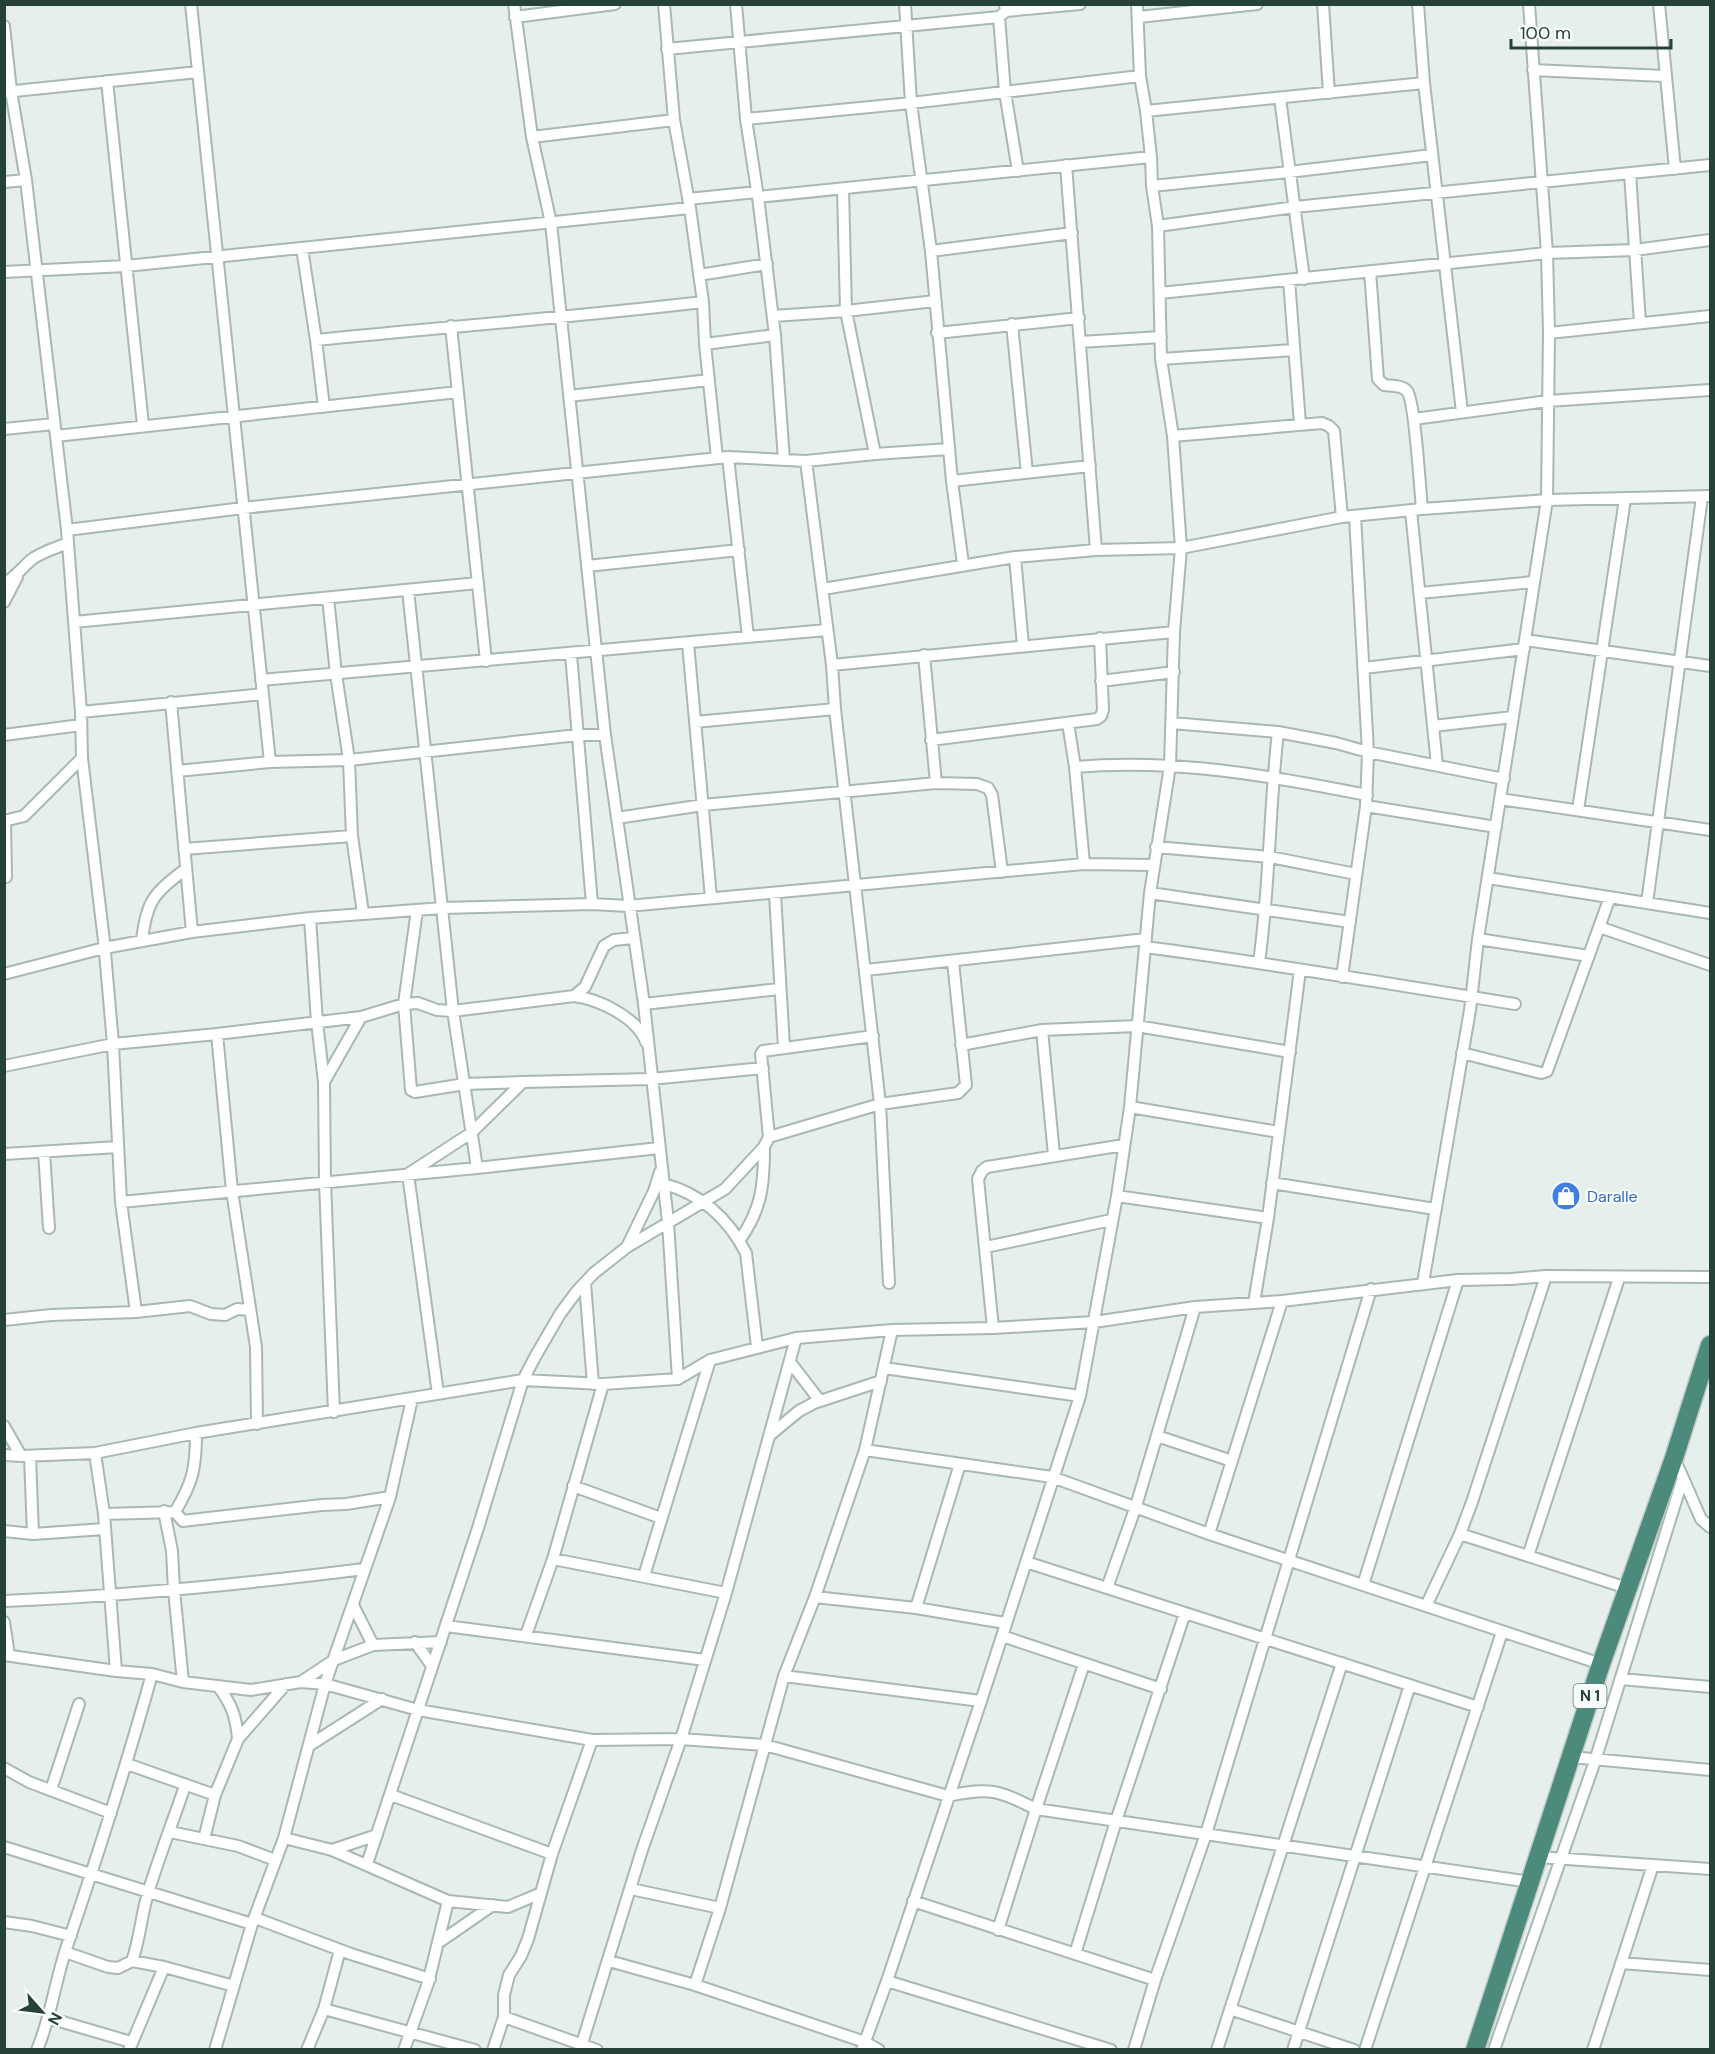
<svg xmlns="http://www.w3.org/2000/svg" width="1715" height="2054" font-family="'DM Sans',sans-serif">
  <style>
    .lines { fill: none; stroke-linecap: round; stroke-linejoin: round }
    .minor-casing { stroke: #a8b8b2; stroke-width: 14 }
    .trunk-casing { stroke: #c2cac8; stroke-width: 21 }
    .minor { stroke: #fff; stroke-width: 10 }
    .trunk { stroke: #4c8a7c; stroke-width: 18 }
    .labels { text-anchor: middle; dominant-baseline: central; stroke-width: 4.5; stroke-linejoin: round; paint-order: stroke }
    .shield { fill: #f7fbf9; stroke: #637a73; stroke-width: 1.5 }
    .shield-label { font-size: 15px; font-weight: bold; fill: #24423a }
    .shop-label { font-size: 16px; fill: #366cbe; stroke: #f7fbf9; text-anchor: start }
  </style>
  <rect width="100%" height="100%" fill="#e6efeb"/>
  <g class="lines">
    <g class="minor-casing">
      <path id="minor" d="M 191,4 L 270,762
        M 514,4 L 532,137 L 551,223 L 605,735 L 644,1004 L 668,1222 L 678,1379
        M 664,4 L 674,120 L 690,208 L 703,302 L 705,344 L 717,458
        M 736,4 L 746,119 L 758,197 L 775,335 L 784,460
        M 905,4 L 911,103 L 931,251 L 952,481 L 963,564
        M 1323,4 L 1329,93
        M 1418,4 L 1424,83 L 1462,412
        M 1659,4 L 1675,169
        M 1006,11 L 1080,4
        M 515,17 L 615,4
        M 999,17 L 1005,92 L 1018,171
        M 1139,17 L 1257,4
        M 4,26 L 11,91 L 26,180 L 67,530 L 81,712 L 82,758 L 104,941 L 113,1044 L 121,1202 L 136,1312
        M 667,49 L 999,17 L 1006,11 L 1005,4
        M 1533,70 L 1664,76
        M 107,81 L 143,425
        M 5,92 L 198,72
        M 1280,98 L 1304,279
        M 1146,111 L 1424,83
        M 746,119 L 911,103 L 1140,76
        M 532,137 L 674,120
        M 1066,165 L 1096,550
        M 1630,173 L 1640,323
        M 4,182 L 26,180
        M 1152,186 L 1289,172 L 1432,155
        M 843,189 L 846,311 L 875,454
        M 758,197 L 1151,157
        M 688,199 L 757,192
        M 1158,226 L 1295,207 L 1710,165
        M 302,248 L 316,340 L 324,407
        M 931,251 L 1072,233
        M 1370,271 L 1378,379 L 1384,385 C 1391,386 1402,385 1407,391 C 1415,401 1420,490 1422,509
        M 4,272 L 126,266 L 690,208
        M 699,275 L 767,264
        M 1289,280 L 1300,424
        M 1160,293 L 1547,253 L 1635,250 L 1710,240
        M 773,316 L 846,311 L 935,301
        M 1012,324 L 1027,473
        M 451,326 L 486,661
        M 937,333 L 1079,318
        M 1549,333 L 1710,316
        M 316,340 C 445,327 574,317 703,302
        M 1080,342 L 1161,337
        M 705,344 L 775,335
        M 1161,359 L 1294,350
        M 569,396 L 709,380
        M 1414,419 L 1548,401 L 1710,390
        M 4,429 L 54,424
        M 56,436 L 458,392
        M 1173,436 L 1322,423 L 1329,426 L 1334,431 L 1342,517
        M 728,457 L 748,637
        M 806,461 L 832,665 L 835,709 L 880,1104 L 889,1283
        M 952,481 L 1090,466
        M 1411,511 L 1437,765
        M 67,530 L 243,508 L 728,457 L 806,461 L 875,454 L 949,449
        M 1015,557 L 1023,646
        M 587,566 L 739,550
        M 4,584 C 15,577 22,568 31,560 C 41,552 56,548 68,543
        M 823,589 L 1015,557 L 1096,550 L 1181,548 L 1342,517 L 1422,509 L 1547,500 L 1710,496
        M 408,590 L 453,1011 L 477,1168
        M 1420,593 L 1533,582
        M 328,598 L 336,674 L 349,760 L 352,836 L 363,913
        M 4,602 L 17,577
        M 74,622 L 478,583
        M 1525,640 L 1710,666
        M 688,643 L 711,898
        M 571,654 L 592,904
        M 924,655 L 936,783
        M 832,665 L 1174,632
        M 1364,668 L 1524,649
        M 261,680 L 827,630
        M 1101,681 L 1174,672
        M 171,702 L 192,932
        M 81,712 L 263,694
        M 695,722 L 835,709
        M 1068,723 L 1075,767 C 1173,758 1271,776 1367,795
        M 1172,723 L 1278,732 L 1336,743 L 1368,752 L 1504,779
        M 1433,726 L 1513,717
        M 4,735 L 81,725
        M 931,740 L 1097,719 L 1101,716 L 1103,710 L 1100,638
        M 1075,767 L 1084,864
        M 177,771 L 270,762 L 349,760 L 578,735 L 605,735
        M 1500,799 L 1710,830
        M 1366,806 L 1496,827
        M 1578,810 L 1625,499
        M 617,818 L 703,805 L 936,783 L 977,784 L 988,788 L 992,795 L 1002,872
        M 4,821 L 24,816 L 82,758
        M 5,821 L 6,877
        M 1156,847 L 1270,857 L 1356,874
        M 184,849 L 352,836
        M 1488,878 L 1710,913
        M 1150,893 L 1350,922
        M 775,894 L 784,1047
        M 1647,903 L 1702,497
        M 417,910 L 404,1004 L 411,1090 L 415,1092 L 465,1084 L 523,1082
        M 310,918 L 317,1022 L 324,1082 L 325,1182 L 334,1412
        M 1599,927 L 1710,965
        M 1478,939 L 1589,956
        M 142,941 C 146,902 154,892 186,869
        M 1145,947 C 1269,963 1392,984 1515,1004
        M 1259,962 C 1270,886 1269,809 1278,732
        M 866,970 L 1146,939
        M 4,974 L 104,948 L 192,932 L 310,918 L 442,908 L 592,904 L 628,906 L 1084,864 L 1154,865
        M 1342,977 L 1366,806 L 1368,752 L 1355,516
        M 574,996 C 598,999 637,1017 646,1042
        M 644,1004 L 779,989
        M 1042,1030 L 1054,1155
        M 217,1034 L 232,1191 L 256,1347 L 257,1424
        M 961,1045 L 1042,1030 L 1137,1026 L 1290,1052
        M 1462,1053 L 1541,1073 L 1547,1071 L 1610,897
        M 4,1066 L 113,1044 L 217,1034 L 361,1017 L 404,1004 L 418,1003 L 437,1010 L 453,1011 L 574,996 L 585,987 L 604,946 L 614,940 L 633,938
        M 324,1082 L 361,1017
        M 1130,1107 L 1279,1132
        M 769,1137 L 880,1104 L 958,1093 L 966,1085 L 953,962
        M 44,1152 L 49,1228
        M 4,1154 L 118,1147
        M 1272,1183 L 1435,1209
        M 664,1184 C 701,1194 728,1218 746,1253 L 757,1347
        M 1117,1196 L 1268,1218
        M 121,1202 L 477,1168 L 659,1148
        M 739,1241 C 762,1209 764,1185 764,1147
        M 627,1247 L 654,1191 L 660,1172
        M 986,1247 L 1111,1220
        M 585,1283 L 593,1384
        M 1423,1283 L 1470,1010 L 1478,939 L 1547,500 L 1549,333 L 1547,253 L 1529,4
        M 1254,1303 L 1268,1218 L 1300,970
        M 4,1320 L 51,1315 L 136,1312 L 190,1306 L 211,1314 L 225,1315 L 237,1309 L 249,1310
        M 993,1328 L 978,1179 L 982,1171 L 987,1167 L 1124,1145
        M 790,1362 L 820,1401
        M 884,1368 L 1080,1396
        M 438,1394 L 408,1174 L 471,1133 L 523,1082 L 651,1079 L 763,1068
        M 4,1426 L 21,1456
        M 770,1435 L 799,1411 L 814,1403 L 881,1381
        M 1157,1436 L 1232,1461
        M 865,1450 L 1052,1477 L 1209,1534 L 1601,1664
        M 95,1453 L 104,1514 L 116,1671
        M 4,1455 L 21,1456 L 95,1453 L 196,1433 L 523,1380 L 603,1384 L 678,1379 L 710,1360 L 796,1338 L 892,1330 L 993,1328 L 1094,1322 L 1195,1307 L 1282,1301 L 1458,1280 L 1511,1279 L 1546,1276 L 1710,1277
        M 30,1456 L 33,1534
        M 1683,1478 L 1701,1519 L 1710,1527
        M 573,1486 L 661,1518
        M 164,1511 L 172,1551 L 174,1590 L 183,1682
        M 175,1512 C 193,1482 196,1468 196,1433
        M 104,1514 L 175,1512 L 183,1521 L 191,1520 L 322,1505 L 346,1504 L 390,1497
        M 4,1531 L 33,1534 L 104,1529
        M 1209,1534 L 1282,1301
        M 1460,1534 L 1627,1588
        M 1528,1556 L 1619,1278
        M 553,1559 L 726,1593
        M 1026,1562 L 1478,1707
        M 644,1576 L 710,1360
        M 1363,1585 L 1458,1280
        M 1107,1588 L 1136,1506 L 1195,1307
        M 815,1597 L 916,1608 L 1005,1623
        M 4,1601 C 125,1596 245,1584 364,1569
        M 353,1605 L 373,1645
        M 1426,1606 L 1460,1534 L 1472,1502 L 1546,1276
        M 916,1608 L 960,1464
        M 4,1622 L 9,1655
        M 446,1626 L 705,1660
        M 526,1635 L 553,1559 L 603,1384
        M 1002,1636 L 1161,1689
        M 415,1642 L 432,1666
        M 4,1655 L 116,1671 L 152,1674 L 183,1682 L 251,1690 L 301,1682 L 325,1684 L 418,1710 L 592,1740 L 681,1739 L 765,1745 L 948,1796 C 991,1787 997,1790 1036,1809 L 1530,1882
        M 784,1676 L 981,1701
        M 1621,1679 L 1710,1687
        M 301,1682 L 334,1660 L 373,1645 L 441,1642
        M 218,1686 C 232,1705 236,1716 238,1739
        M 310,1745 L 382,1699
        M 1571,1757 L 1710,1770
        M 127,1764 L 215,1795
        M 4,1768 L 29,1782 L 111,1813
        M 51,1790 L 79,1704
        M 391,1795 L 552,1854
        M 170,1832 L 238,1846 L 275,1860
        M 284,1838 L 332,1850 L 448,1901 L 508,1907 L 539,1894
        M 204,1839 L 215,1795 L 238,1739 L 286,1684
        M 4,1847 L 252,1924
        M 332,1850 L 377,1835
        M 1538,1857 L 1710,1869
        M 367,1864 L 478,1528 L 523,1380 L 535,1357 L 560,1314 L 577,1291 L 594,1273 L 627,1247 L 725,1189 L 764,1147 L 769,1137 L 761,1054 L 763,1051 L 873,1036
        M 631,1889 L 720,1908
        M 913,1901 L 1155,1980
        M 255,1918 L 351,1954 L 430,1979
        M 4,1922 L 32,1926 L 71,1936
        M 998,1930 L 1036,1809 L 1084,1664
        M 438,1943 L 493,1905
        M 65,1952 L 108,1967 L 118,1968 L 132,1961 L 164,1967 L 234,1986
        M 1075,1954 L 1116,1821 L 1185,1613
        M 132,1961 C 140,1939 141,1916 148,1893 C 159,1857 173,1821 185,1786
        M 609,1961 L 695,1985 L 865,2042 L 879,2050
        M 1621,1963 L 1710,1970
        M 887,1981 L 1111,2050
        M 695,1985 L 720,1908 L 784,1676 L 815,1597 L 865,1450 L 892,1330
        M 324,2009 L 340,1950
        M 1230,2009 L 1354,2050
        M 504,2017 L 597,2050
        M 49,2018 L 131,2042
        M 37,2050 C 51,2017 55,1982 66,1949 C 97,1858 126,1767 152,1674
        M 129,2050 L 164,1967
        M 215,2050 L 252,1924 L 284,1838 L 325,1684 L 390,1497 L 412,1399
        M 307,2050 L 324,2009 L 475,2050
        M 404,2050 L 428,1983 L 448,1901
        M 493,2050 L 504,2017 L 504,1995 L 509,1975 L 521,1956 L 528,1939 L 552,1854 L 592,1740
        M 580,2050 L 642,1850 L 681,1739 L 726,1593 L 796,1338
        M 862,2050 L 887,1981 L 981,1701 L 1080,1396 L 1117,1196 L 1130,1107 L 1150,893 L 1170,766 L 1174,632 L 1181,548 L 1173,436 L 1161,359 L 1158,226 L 1152,186 L 1151,157 L 1146,111 L 1140,76 L 1137,4
        M 1134,2050 L 1155,1980 L 1206,1834 L 1371,1289
        M 1217,2050 L 1342,1663
        M 1293,2050 L 1410,1685
        M 1365,2050 L 1502,1632
        M 1494,2050 L 1595,1761 L 1683,1478 L 1674,1458
        M 1593,2050 L 1653,1865"/>
    </g>
    <g class="trunk-casing">
      <path id="trunk" d="M 1475,2050 L 1601,1664 L 1674,1458 L 1710,1345"/>
    </g>
    <use href="#minor" class="minor"/>
    <use href="#trunk" class="trunk"/>
  </g>
  <defs>
    <g id="shop-disc" transform="scale(1.5)"><circle r="9.5" fill="#3f7fe0" stroke="#f7fbf9"/><path d="M-5-2.5h2.3a2.7 3.5 0 0 1 5.4 0H5L5.5 6h-11ZM-1.5-2.5h3a1.5 2.3 0 0 0-3 0Z" fill="#fff"/></g>
  </defs>
  <g fill-rule="evenodd">
    <use href="#shop-disc" x="1566" y="1196"/>
  </g>
  <g class="labels">
    <rect class="shield" x="1573.5" y="1684" width="33" height="24" rx="4.5"/>
    <g class="shield-label">
      <text x="1590" y="1696">N 1</text>
    </g>
    <g class="shop-label">
      <text x="1587" y="1196">Daralle</text>
    </g>
  </g>
  <rect width="1715" height="2054" fill="none" stroke="#24423a" stroke-width="12"/>
  <g transform="translate(42 2012) rotate(118)" stroke="#f7fbf9" stroke-width="4.5" paint-order="stroke">
  <path d="M0-4.5L10 22L0 15L-10 22Z" fill="#24423a"/>
  <text y="-9" font-size="16" font-weight="bold" text-anchor="middle" fill="#24423a">N</text>
  </g>
  <path d="M1511 39v9h160v-9" fill="none" stroke="#24423a" stroke-width="3"/>
  <text x="1520" y="39" font-size="18" fill="#24423a" stroke="#f7fbf9" stroke-width="4.5" paint-order="stroke">100 m</text>
</svg>
